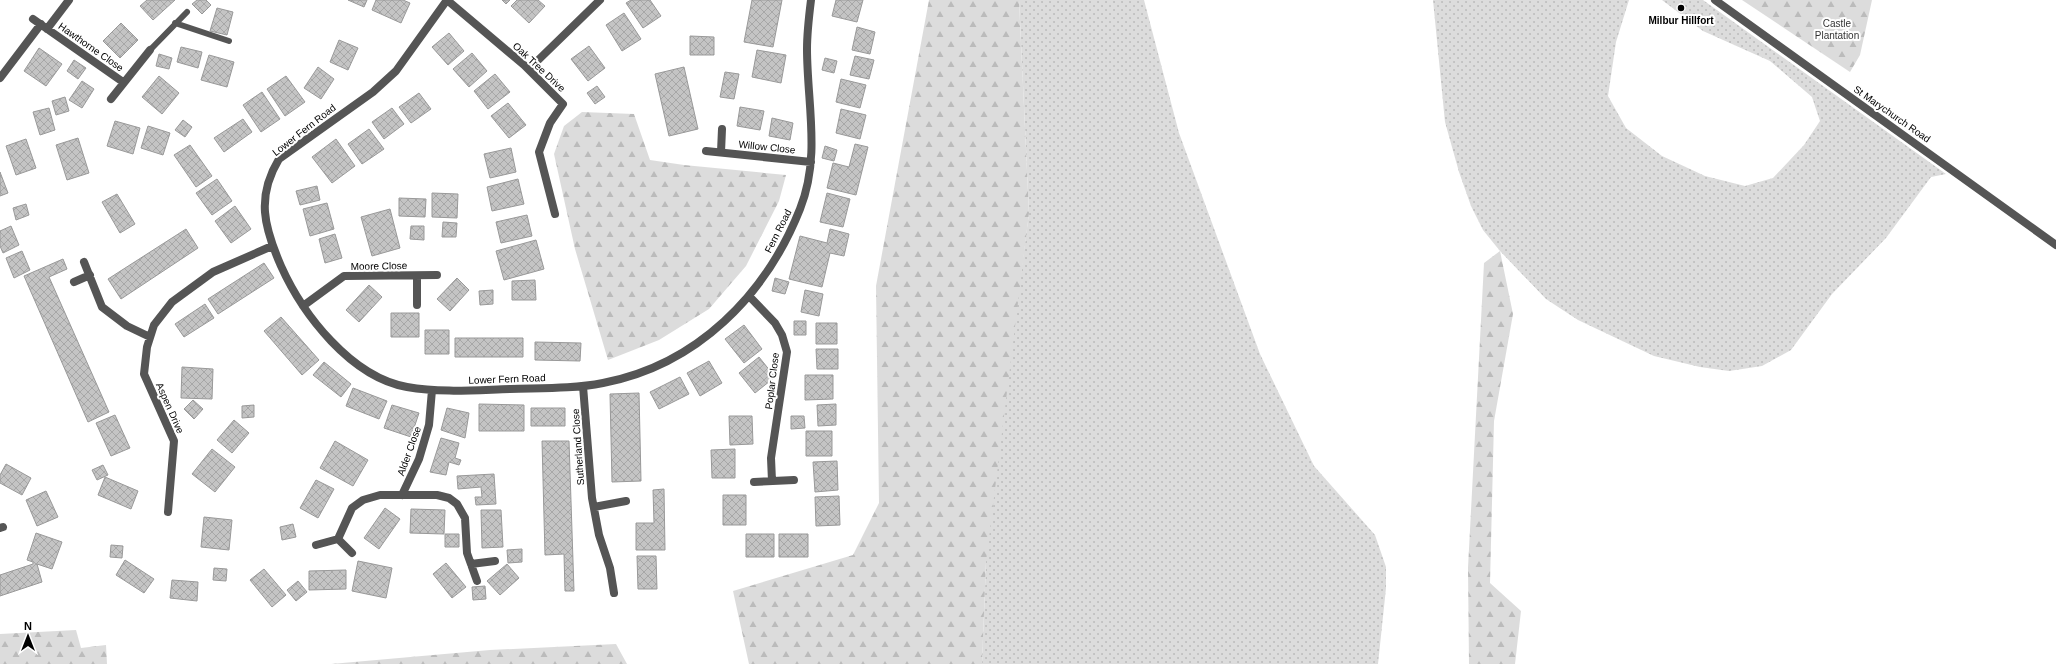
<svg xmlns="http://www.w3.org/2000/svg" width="2056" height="664" font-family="Arial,sans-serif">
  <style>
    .grass { fill: url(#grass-dots) }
    .forest { fill: url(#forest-firs) }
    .building { fill: url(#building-cross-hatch); stroke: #999 }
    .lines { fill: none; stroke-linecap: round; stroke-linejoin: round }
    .service { stroke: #555; stroke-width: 6 }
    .minor { stroke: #555; stroke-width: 8 }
    .tertiary { stroke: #555; stroke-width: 8 }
    .poi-dot { fill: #000; stroke: #fff; stroke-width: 1.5 }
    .labels { text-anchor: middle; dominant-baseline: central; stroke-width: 4; stroke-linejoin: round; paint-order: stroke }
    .poi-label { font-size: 10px; font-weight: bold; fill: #000; stroke: #fff }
    .park-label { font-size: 10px; fill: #333; stroke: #fff }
    .street-label { font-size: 10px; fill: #000; stroke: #fff }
  </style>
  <defs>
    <pattern id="grass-dots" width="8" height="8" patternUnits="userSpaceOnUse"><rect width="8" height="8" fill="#dcdcdc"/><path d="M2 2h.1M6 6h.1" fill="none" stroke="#bbb" stroke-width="1.8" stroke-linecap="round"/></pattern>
    <pattern id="forest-firs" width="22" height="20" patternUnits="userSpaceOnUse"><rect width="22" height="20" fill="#dcdcdc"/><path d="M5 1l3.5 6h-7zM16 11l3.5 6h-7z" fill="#bbb"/></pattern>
    <pattern id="building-cross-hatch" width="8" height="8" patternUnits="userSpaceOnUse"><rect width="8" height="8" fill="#c4c4c4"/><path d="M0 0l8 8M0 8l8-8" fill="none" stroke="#a7a7a7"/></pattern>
  </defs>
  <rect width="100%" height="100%" fill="#fff"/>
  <path class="grass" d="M 1019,0 L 1144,0 L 1179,133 L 1260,354 L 1314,466 L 1375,535 L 1386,567 L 1386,588 L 1378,664 L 982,664 L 986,562 L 985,543 L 1029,213 Z
    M 1433,0 L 1629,0 L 1616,42 L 1608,96 L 1626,128 L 1662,156 L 1705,176 L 1745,186 L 1773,178 L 1804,145 L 1820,121 L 1812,97 L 1770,61 L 1703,31 L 1662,0 L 1703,0 L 1946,174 L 1931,177 L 1886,238 L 1832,294 L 1791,350 L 1762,366 L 1729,371 L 1700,367 L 1654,356 L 1578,320 L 1546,299 L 1500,251 L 1483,230 L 1471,206 L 1459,172 L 1445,122 Z"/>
  <path class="forest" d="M 929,0 L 1019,0 L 1029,213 L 986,562 L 982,664 L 749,664 L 733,591 L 853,555 L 879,503 L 876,286 Z
    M 1742,0 L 1872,0 L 1860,55 L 1850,72 Z
    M 582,112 L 634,114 L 650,160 L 684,165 L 786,175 L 779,201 L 746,266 L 709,309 L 659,340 L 608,360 L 575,249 L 554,154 L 564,126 Z
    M 1500,251 L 1513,314 L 1494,421 L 1490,583 L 1521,611 L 1515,664 L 1469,664 L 1468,568 L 1484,263 Z
    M 76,630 L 81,648 L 106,645 L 107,664 L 0,664 L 0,634 Z
    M 616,644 L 627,664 L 331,664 L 490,650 Z"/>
  <path class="building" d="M 147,0 L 175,0 L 153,20 L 140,6 Z
    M 197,0 L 206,0 L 211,5 L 202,14 L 192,4 Z
    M 348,0 L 367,0 L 364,7 Z
    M 376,0 L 403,0 L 410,3 L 401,23 L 372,10 Z
    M 502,0 L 510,0 L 506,4 Z
    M 517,0 L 538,0 L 545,6 L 529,23 L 511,6 Z
    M 631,0 L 650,0 L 661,16 L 643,28 L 626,3 Z
    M 752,0 L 782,0 L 773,47 L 744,42 Z
    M 836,0 L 863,0 L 857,22 L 832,16 Z
    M 217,8 L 233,12 L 227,35 L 210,31 Z
    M 624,13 L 641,39 L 622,51 L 606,25 Z
    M 121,23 L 138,40 L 120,58 L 103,41 Z
    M 857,27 L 875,32 L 870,54 L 852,50 Z
    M 449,33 L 464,51 L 448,65 L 432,47 Z
    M 690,36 L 714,37 L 714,55 L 690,55 Z
    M 339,40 L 358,48 L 348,70 L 330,62 Z
    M 589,46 L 605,68 L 588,81 L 571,59 Z
    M 181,47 L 202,52 L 198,68 L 177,62 Z
    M 39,48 L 62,64 L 46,86 L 24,71 Z
    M 757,50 L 786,55 L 781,83 L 752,77 Z
    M 472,53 L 487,71 L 469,87 L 453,69 Z
    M 159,54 L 172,58 L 169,69 L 156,66 Z
    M 209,55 L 234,62 L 227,87 L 201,80 Z
    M 855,56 L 874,60 L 869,79 L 850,75 Z
    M 825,58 L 837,61 L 834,73 L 822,70 Z
    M 74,60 L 86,68 L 78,79 L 67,71 Z
    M 318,67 L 334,79 L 321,99 L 304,88 Z
    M 684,67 L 698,129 L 669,136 L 655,74 Z
    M 725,72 L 739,74 L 734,99 L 720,97 Z
    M 495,74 L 510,92 L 488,109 L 474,91 Z
    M 159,76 L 179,93 L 162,114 L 142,97 Z
    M 286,76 L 305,102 L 285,116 L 267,89 Z
    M 841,79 L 866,85 L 860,108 L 836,102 Z
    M 82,81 L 94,89 L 82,108 L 69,100 Z
    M 597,86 L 605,97 L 595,104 L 587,93 Z
    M 262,92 L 280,119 L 261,132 L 243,105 Z
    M 419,93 L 431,109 L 411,123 L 399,107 Z
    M 65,97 L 69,111 L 56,115 L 52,101 Z
    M 508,103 L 526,125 L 509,138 L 491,116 Z
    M 740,107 L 764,111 L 760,130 L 737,126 Z
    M 49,108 L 55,130 L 40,135 L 33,112 Z
    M 392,108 L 404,124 L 384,139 L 372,122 Z
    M 841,109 L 866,115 L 860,139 L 836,133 Z
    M 772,118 L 793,123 L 790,140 L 769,136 Z
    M 243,119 L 252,132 L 224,152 L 214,138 Z
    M 183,120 L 192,127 L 185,137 L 175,130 Z
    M 115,121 L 140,128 L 133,154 L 107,146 Z
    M 148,126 L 170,133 L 163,155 L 141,148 Z
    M 369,129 L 384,149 L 362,164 L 348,144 Z
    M 78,138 L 89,173 L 67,180 L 56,145 Z
    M 26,139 L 36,168 L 16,175 L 6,146 Z
    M 336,139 L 355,166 L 332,183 L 312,157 Z
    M 855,144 L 868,147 L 856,195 L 827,188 L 833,163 L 849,167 Z
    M 190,145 L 212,176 L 196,187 L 174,155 Z
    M 825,146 L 837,150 L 834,161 L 822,158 Z
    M 511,148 L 516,172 L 490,178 L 484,154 Z
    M 0,172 L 8,193 L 0,196 Z
    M 217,179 L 232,201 L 212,215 L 196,193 Z
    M 518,179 L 524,204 L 492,211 L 487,187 Z
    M 317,186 L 320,200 L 300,205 L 296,191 Z
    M 432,193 L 458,194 L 457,218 L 432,217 Z
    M 827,193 L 850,199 L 843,227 L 820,222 Z
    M 117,194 L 135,224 L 120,233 L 102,202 Z
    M 399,198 L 426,199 L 425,217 L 399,216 Z
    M 327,203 L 334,229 L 310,236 L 303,209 Z
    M 26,204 L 29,215 L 16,220 L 13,208 Z
    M 235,206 L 251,229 L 231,243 L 215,221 Z
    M 390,209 L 400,248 L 372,256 L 361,217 Z
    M 527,215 L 532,236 L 501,243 L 496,222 Z
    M 443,222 L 457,223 L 456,237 L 442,237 Z
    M 11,226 L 19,245 L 3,253 L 0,246 L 0,231 Z
    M 411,226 L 424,226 L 424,240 L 410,239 Z
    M 186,229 L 198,248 L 121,299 L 108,279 Z
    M 830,229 L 849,234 L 844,256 L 830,253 L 822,287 L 789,279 L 800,236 L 827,243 Z
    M 335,234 L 342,258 L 325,263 L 319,239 Z
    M 536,240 L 544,269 L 504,280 L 496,251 Z
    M 22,251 L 30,270 L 14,278 L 6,258 Z
    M 63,259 L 67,269 L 49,277 L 109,412 L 88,422 L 24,276 Z
    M 264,263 L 274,278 L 218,314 L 208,299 Z
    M 457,278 L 469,290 L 450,311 L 437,299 Z
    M 775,278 L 789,282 L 785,294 L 772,291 Z
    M 535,280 L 536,300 L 512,300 L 512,281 Z
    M 369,285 L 382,297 L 359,322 L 346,310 Z
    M 493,290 L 493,304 L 480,305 L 479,291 Z
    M 805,290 L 823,294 L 819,316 L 801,312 Z
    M 205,304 L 214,318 L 184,337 L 175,324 Z
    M 391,313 L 419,313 L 419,337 L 391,337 Z
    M 281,317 L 319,360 L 302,375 L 264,331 Z
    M 794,321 L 806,321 L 806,335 L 794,335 Z
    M 816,323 L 837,323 L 837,344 L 816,344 Z
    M 744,325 L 762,349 L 744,363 L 725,339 Z
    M 425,330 L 449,330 L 449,354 L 425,354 Z
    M 455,338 L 523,338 L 523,357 L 455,357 Z
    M 535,342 L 581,343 L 580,361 L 535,360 Z
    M 816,349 L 838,349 L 838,369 L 817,369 Z
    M 759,357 L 775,377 L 755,393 L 739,373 Z
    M 709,361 L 722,383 L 700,396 L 687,373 Z
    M 324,362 L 351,384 L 341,397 L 313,375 Z
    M 182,367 L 213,369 L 212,399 L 181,398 Z
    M 805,375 L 833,375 L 833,399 L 805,400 Z
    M 680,377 L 689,394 L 659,409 L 650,392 Z
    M 353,388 L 387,401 L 379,419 L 346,406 Z
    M 639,393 L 641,481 L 612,482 L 610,394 Z
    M 193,400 L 203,409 L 194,419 L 184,409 Z
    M 479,404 L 524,405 L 524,431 L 479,431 Z
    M 836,404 L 836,425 L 818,426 L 817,405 Z
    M 254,405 L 254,417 L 242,418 L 242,406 Z
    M 392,405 L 419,413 L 411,437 L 384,428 Z
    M 447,408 L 469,413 L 465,438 L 441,430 Z
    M 531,408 L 565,408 L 565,426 L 531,426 Z
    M 115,415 L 130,448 L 111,456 L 96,423 Z
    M 729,416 L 752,416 L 753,444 L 730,445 Z
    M 791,416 L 804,416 L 805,428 L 791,429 Z
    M 234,420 L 249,433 L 232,453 L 217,440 Z
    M 806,431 L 832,431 L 832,456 L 806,456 Z
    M 441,438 L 459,443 L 455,458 L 461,460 L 459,465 L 449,462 L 446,475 L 430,472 Z
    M 335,441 L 368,460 L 353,486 L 320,468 Z
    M 542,441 L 569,441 L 574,591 L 565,591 L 564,554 L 545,555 Z
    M 212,449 L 235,467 L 215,492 L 192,474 Z
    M 735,449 L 735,478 L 712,478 L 711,450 Z
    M 837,461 L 838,490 L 815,492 L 813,462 Z
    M 6,464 L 31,478 L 22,495 L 0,483 L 0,475 Z
    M 103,465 L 108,475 L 97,480 L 92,470 Z
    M 494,474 L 496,504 L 476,505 L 475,497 L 482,497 L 481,487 L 458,489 L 457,476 Z
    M 105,477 L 138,491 L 131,509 L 98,495 Z
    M 316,480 L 334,489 L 318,518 L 300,508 Z
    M 664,489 L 665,550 L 636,550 L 636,523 L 654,523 L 653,490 Z
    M 46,491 L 58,517 L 37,526 L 26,500 Z
    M 723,495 L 746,495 L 746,525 L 723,525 Z
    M 839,496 L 840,525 L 816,526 L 815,497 Z
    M 385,508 L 400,519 L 379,549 L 364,538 Z
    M 411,509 L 445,510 L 444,534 L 410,533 Z
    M 481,510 L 501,510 L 503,547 L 482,548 Z
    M 204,517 L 232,520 L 229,550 L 201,547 Z
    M 293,524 L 296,537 L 282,540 L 280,527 Z
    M 36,533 L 62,542 L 52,569 L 37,564 L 42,582 L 0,596 L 0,575 L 33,564 L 33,562 L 27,560 Z
    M 445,534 L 459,534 L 459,547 L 445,547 Z
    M 746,534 L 774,534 L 774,557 L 746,557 Z
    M 779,534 L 808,534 L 808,557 L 779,557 Z
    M 111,545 L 123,546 L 122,558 L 110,557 Z
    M 522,549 L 522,562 L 508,563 L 507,550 Z
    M 637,556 L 656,556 L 657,589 L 638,589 Z
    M 125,560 L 154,579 L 144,593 L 116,575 Z
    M 358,561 L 392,568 L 386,598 L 352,591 Z
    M 446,563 L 466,587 L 452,598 L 433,574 Z
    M 507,564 L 519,578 L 500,595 L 487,581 Z
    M 214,568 L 227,569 L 226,581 L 213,580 Z
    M 264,569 L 286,595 L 272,607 L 250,580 Z
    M 346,570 L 346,589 L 309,590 L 309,571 Z
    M 172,580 L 198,582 L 197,601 L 170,598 Z
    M 298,581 L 307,592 L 296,601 L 287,590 Z
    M 485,586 L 486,599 L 473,600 L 472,587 Z"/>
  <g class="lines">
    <path class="service" d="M 175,23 L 229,41
      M 150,50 L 187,12"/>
    <path class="minor" d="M 33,19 L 123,82
      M 47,29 L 69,0
      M 529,69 L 600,0
      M 0,78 L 41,24
      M 111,99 L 150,50
      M 706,151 L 811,162
      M 721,152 L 722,129
      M 555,214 L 539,152 L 550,123 L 563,104 L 524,65 L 447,0 L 396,71 L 373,92 L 279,159 C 256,197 264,227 281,266 C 303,315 351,377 407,387 C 441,393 476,390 510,389 C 541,388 573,389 603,383 C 697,365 766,295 800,209 C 821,157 807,103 807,49 C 807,32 809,16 811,0
      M 84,262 L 102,307 L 127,326 L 150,337
      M 417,276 L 417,305
      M 74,282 L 90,275
      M 749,296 L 775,323 L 782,335 L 787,352 L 771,458 L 772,481
      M 303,306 L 344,276 L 437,275
      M 583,386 L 592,498 L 599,535 L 610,568 L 614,593
      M 754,482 L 794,480
      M 402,495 L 419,459 L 429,425 L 432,390
      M 594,507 L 626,501
      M 168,512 L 174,441 L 144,374 L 147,347 L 154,325 L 172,302 L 213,272 L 272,246
      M 0,528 L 3,527
      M 316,545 L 338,539
      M 352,553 L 338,539 L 352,508 L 363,500 L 380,495 L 437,495 L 449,498 L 457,504 L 465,518 L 467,553 L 477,581
      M 471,564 L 495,561"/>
    <path class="tertiary" d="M 1715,0 L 2056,245"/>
  </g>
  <circle class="poi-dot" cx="1681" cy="8" r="4"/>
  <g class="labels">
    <g class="poi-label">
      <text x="1681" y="20">Milbur Hillfort</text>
    </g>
    <g class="park-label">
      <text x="1837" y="23">Castle<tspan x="1837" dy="12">Plantation</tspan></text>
    </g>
    <g class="street-label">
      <text transform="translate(91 47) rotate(35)">Hawthorne Close</text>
      <text transform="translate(539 67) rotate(43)">Oak Tree Drive</text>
      <text transform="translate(1892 114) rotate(35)">St Marychurch Road</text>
      <text transform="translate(304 130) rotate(-38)">Lower Fern Road</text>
      <text transform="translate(767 147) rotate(6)">Willow Close</text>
      <text transform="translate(778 231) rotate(-63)">Fern Road</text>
      <text transform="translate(379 266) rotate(-1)">Moore Close</text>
      <text transform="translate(507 379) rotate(-2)">Lower Fern Road</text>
      <text transform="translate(772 381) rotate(-83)">Poplar Close</text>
      <text transform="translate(170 408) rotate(66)">Aspen Drive</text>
      <text transform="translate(578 447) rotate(-94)">Sutherland Close</text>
      <text transform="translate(409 451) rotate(-70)">Alder Close</text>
    </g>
  </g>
  <g transform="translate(28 636)" stroke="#ffffff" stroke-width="3" paint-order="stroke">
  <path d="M0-3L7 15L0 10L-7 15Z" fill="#000000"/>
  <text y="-6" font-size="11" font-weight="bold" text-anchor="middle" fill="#000000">N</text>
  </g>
</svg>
